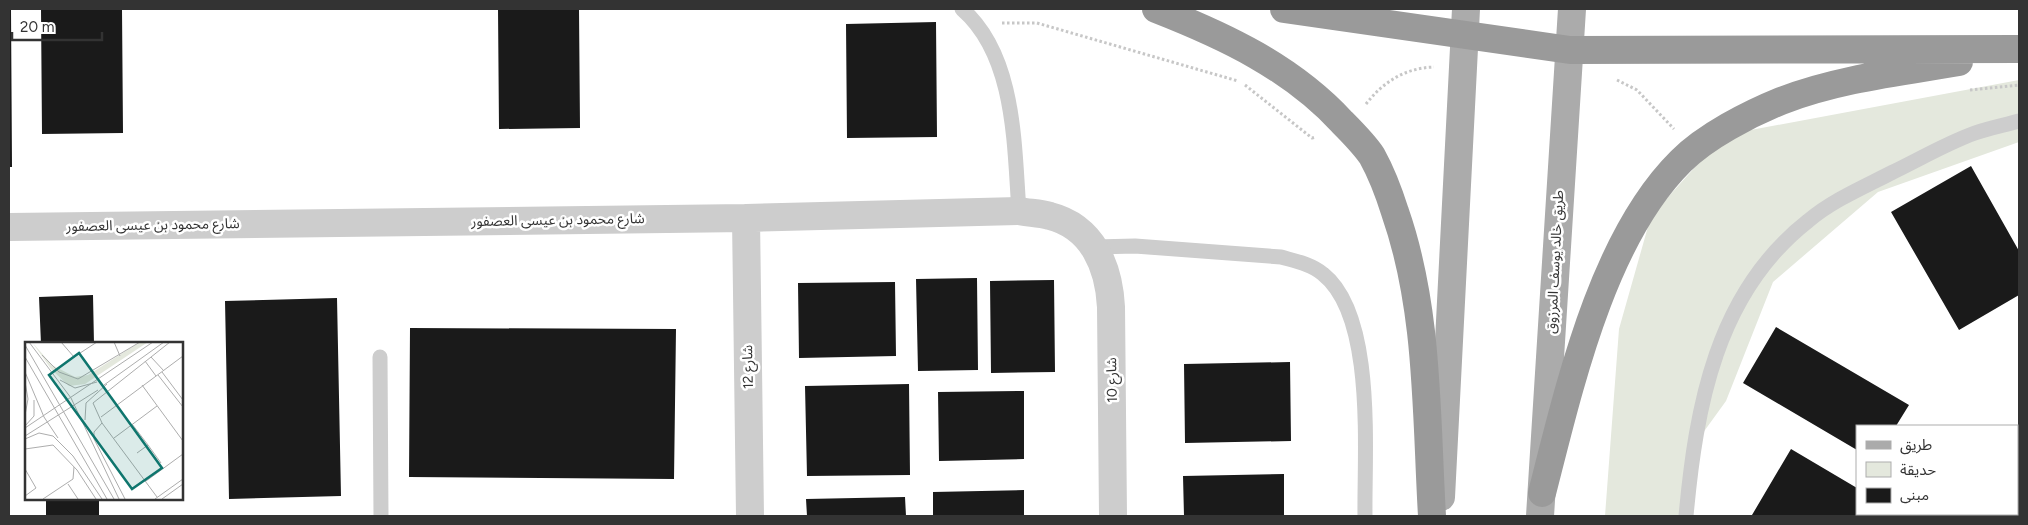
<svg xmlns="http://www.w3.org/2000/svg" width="2028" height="525" font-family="Figtree,'Noto Sans Arabic',sans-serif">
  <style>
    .green { fill: #e4e8dd }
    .building { fill: #1a1a1a }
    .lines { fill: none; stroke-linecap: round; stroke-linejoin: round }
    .path { stroke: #c7c7c7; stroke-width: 3; stroke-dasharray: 2.5 2.5; stroke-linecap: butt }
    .service { stroke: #cdcdcd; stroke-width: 15 }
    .minor { stroke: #cdcdcd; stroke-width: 28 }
    .primary { stroke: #ababab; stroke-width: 28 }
    .motorway { stroke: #9a9a9a; stroke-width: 28 }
    .labels { text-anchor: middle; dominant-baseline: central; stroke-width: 5; stroke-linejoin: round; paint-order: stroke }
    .street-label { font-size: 14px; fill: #333; stroke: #fff }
    .inset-road { fill: none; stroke: #adadad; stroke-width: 1 }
    .view { fill: #0f766e; fill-opacity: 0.15; stroke: #0f766e; stroke-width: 2.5 }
    .inset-edge { fill: none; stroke: #333; stroke-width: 2.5 }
  </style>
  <rect width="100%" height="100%" fill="#fff"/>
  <path class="green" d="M 2019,80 L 2019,142 L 1878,192 L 1773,282 L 1726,401 L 1692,448 L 1684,516 L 1605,516 L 1619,329 L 1651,216 L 1724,135 Z"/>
  <path class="building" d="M 9,9 L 11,9 L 12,167 L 9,167 Z
    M 41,9 L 122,9 L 123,133 L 42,134 Z
    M 498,9 L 579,9 L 580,128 L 499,129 Z
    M 936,22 L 937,137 L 847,138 L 846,24 Z
    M 1971,166 L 2019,251 L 2019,295 L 1959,330 L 1891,212 Z
    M 977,278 L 978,370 L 918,371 L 916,279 Z
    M 1054,280 L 1055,372 L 991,373 L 990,281 Z
    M 895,282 L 896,356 L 799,358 L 798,283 Z
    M 93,295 L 94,344 L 41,344 L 39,297 Z
    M 337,298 L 341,496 L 229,499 L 225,301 Z
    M 1776,327 L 1909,405 L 1896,426 L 1857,426 L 1857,450 L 1743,383 Z
    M 410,328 L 676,329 L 674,479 L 409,477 Z
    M 1290,362 L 1291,441 L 1185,443 L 1184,364 Z
    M 909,384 L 910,475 L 807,476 L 805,386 Z
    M 1024,391 L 1024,459 L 939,461 L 938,392 Z
    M 1791,449 L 1857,488 L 1857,514 L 1901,514 L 1905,516 L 1752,515 Z
    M 1284,474 L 1284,516 L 1184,516 L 1183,476 Z
    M 1024,490 L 1024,516 L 933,516 L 933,492 Z
    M 905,497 L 906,516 L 807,516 L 806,499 Z
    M 46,499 L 99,499 L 99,515 L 46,516 Z"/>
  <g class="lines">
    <path class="path" d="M 1002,23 L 1037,23 L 1238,81
      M 1617,80 L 1637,90 L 1674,129
      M 1245,85 L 1312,138 L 1316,137
      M 1970,90 L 2019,85
      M 1366,104 C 1383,82 1405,68 1434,67"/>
    <path class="service" d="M 962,9 C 1016,56 1014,146 1019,211
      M 1095,247 L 1135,246 L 1281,257 C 1295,261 1311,264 1323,274 C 1376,316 1364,454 1365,516
      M 380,357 L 381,516
      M 1686,516 C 1696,407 1716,293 1808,221 C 1833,200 1864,187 1893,172 C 1920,159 1947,143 1975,133 C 1989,128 2005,125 2019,121"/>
    <path class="minor" d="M 746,218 L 750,516
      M 9,227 L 746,218 L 1019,211 C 1029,213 1040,213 1050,216 C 1093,227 1109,267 1111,307 L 1113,516
      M 2017,443 L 2019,440
      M 2002,516 L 2002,514"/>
    <path class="primary" d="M 1441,497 L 1466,9
      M 1540,516 L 1572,9"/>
    <path class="motorway" d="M 1156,9 C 1225,36 1291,67 1342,122 C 1352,132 1364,144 1372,156 C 1382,174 1389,193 1395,212 C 1429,309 1426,415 1432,516
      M 1284,9 L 1570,50 L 2019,49
      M 1542,493 C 1569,388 1602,239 1681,161 C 1706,136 1749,114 1781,101 C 1837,79 1900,72 1959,62"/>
  </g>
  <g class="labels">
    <g class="street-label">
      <text transform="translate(558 220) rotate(-1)">شارع محمود بن عيسى العصفور</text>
      <text transform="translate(153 225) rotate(-1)">شارع محمود بن عيسى العصفور</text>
      <text transform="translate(1555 262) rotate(-87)">طريق خالد يوسف المرزوق</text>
      <text transform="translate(748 367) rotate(-91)">شارع 12</text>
      <text transform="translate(1112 380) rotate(-91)">شارع 10</text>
    </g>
  </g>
  <g transform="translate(25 342)">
    <rect width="158" height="158" fill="#fff"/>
    <path d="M 7,0 L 27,23 L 50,35 L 63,33 L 115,0 L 123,0 L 60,42 L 44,44 L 26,27 Z" fill="#e4e8dd"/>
    <path class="inset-road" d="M 4,0 L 46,56 L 94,157M 36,0 L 49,15 L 72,0M 89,0 L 95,14M 0,3 L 89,157M 17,13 L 34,30 L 53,37 L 115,0M 0,15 L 82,157M 126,15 L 139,29M 120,19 L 131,34M 0,30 L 19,75 L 33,96M 137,30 L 158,58M 133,33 L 158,65M 35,38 L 50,46 L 72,40M 0,40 L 3,57 L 0,73M 79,43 L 139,0M 117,43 L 158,99M 76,75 L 158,14M 60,78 L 61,61 L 82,42M 77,81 L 69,90 L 69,97 L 100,157M 107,82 L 123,103 L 112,111M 0,84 L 9,74 L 9,58M 0,86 L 128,0M 0,94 L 73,48M 89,96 L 132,64M 0,97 L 14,91 L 28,94 L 48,114 L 77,157M 123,103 L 136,121M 0,107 L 28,103 L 52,128 L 71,157M 0,127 L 11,146 L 0,154M 121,139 L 158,112M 43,142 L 53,157M 132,155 L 77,81 L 68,61 L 145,0M 18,157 L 48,137 L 49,125M 130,157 L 158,137M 137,157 L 158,142"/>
    <path class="view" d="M 54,11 L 137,126 L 107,147 L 24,33 Z"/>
    <rect width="158" height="158" class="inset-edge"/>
  </g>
  <rect width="2028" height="525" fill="none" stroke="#333333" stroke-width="20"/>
  <rect x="1856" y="425" width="162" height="90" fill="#ffffff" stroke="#adadad"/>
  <rect x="1866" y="441" width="25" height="8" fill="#ababab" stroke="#adadad"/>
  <text x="1900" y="450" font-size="15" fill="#333333">طريق</text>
  <rect x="1866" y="462" width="25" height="15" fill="#e4e8dd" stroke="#adadad"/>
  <text x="1900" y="475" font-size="15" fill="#333333">حديقة</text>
  <rect x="1866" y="488" width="25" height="15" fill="#1a1a1a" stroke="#adadad"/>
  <text x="1900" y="500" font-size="15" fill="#333333">مبنى</text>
  <path d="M12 32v8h90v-8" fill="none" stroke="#333333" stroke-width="2.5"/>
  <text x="20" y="32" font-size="15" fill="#333333" stroke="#ffffff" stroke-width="4" paint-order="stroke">20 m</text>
</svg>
